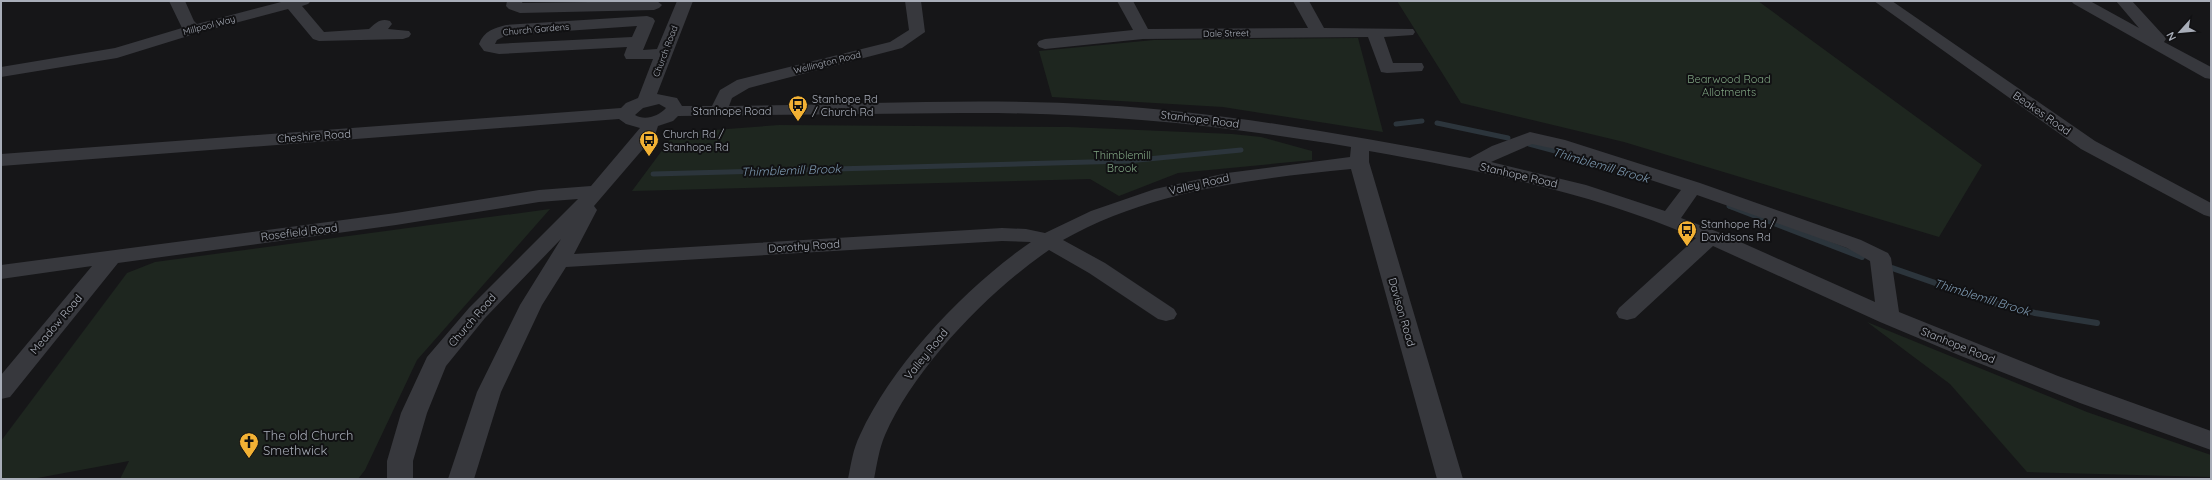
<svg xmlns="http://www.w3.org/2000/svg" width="2212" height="480" font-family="Quicksand,sans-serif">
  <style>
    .green { fill: #1e261f }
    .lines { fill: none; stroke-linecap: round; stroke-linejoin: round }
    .stream-far1 { stroke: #2c353c; stroke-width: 5 }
    .stream { stroke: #2c353c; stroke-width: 6 }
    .minor { fill: #37383d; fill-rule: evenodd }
    .labels { text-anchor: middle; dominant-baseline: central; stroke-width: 4; stroke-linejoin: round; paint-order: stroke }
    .far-street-label { font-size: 9px; fill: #a8adb8; stroke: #111113 }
    .park-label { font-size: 11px; fill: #7fa381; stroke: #111113 }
    .poi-label { font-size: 11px; fill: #a8adb8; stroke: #111113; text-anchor: start }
    .street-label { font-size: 11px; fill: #a8adb8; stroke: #111113 }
    .water-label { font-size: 12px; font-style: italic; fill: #7f9bb3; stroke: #111113 }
    .near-poi-label { font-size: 13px; fill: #a8adb8; stroke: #111113; text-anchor: start }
  </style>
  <rect width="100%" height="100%" fill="#161618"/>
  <path class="green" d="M 1397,1 L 1758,1 L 1982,165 L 1939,237 L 1624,142 L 1461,103 Z
    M 1358,38 L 1383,132 L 1223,107 L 1052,97 L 1039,51 L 1154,40 Z
    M 779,125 L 1069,127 L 1232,134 L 1261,137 L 1312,151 L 1312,160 L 1178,173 L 1119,196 L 1090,179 L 632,191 L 675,133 Z
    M 550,209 L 417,360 L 365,470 L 358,479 L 120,479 L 129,461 L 32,479 L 1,479 L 1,441 L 127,273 L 155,262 Z
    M 1867,322 L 2087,412 L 2211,455 L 2211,477 L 2027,472 L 1950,384 Z"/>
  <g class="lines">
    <path class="stream-far1" d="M 1437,123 L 1508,138
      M 1396,124 L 1422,121
      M 1529,144 L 1600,163
      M 653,174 L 1127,161 L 1241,150
      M 1729,206 L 1733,207"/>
    <path class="stream" d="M 1730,206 L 1862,257
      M 1892,268 L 1990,302 L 2035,313 L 2097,323"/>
    <path class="minor" d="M 169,1 L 185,1 L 194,21 L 197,24 L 285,1 L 311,1 L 308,4 L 302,6 L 324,32 L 369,29 C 376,23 380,18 390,21 L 392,24 L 388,29 L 409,31 L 411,34 L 409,37 L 403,39 L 319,41 L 313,39 L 288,9 L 201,32 L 117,58 L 1,77 L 1,67 L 115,48 L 182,28 Z
      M 507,1 L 523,1 L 522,3 L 657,1 L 662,5 L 659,8 L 654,10 L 520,13 L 509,9 L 506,6 Z
      M 677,1 L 693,1 L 657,94 L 677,98 L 682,106 L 712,106 L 720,90 L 737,80 L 890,42 L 909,30 L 905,1 L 921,1 L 925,32 L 902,48 L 749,88 L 732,98 L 729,106 C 853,105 977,97 1100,105 C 1224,112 1348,135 1470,158 L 1492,146 L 1530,132 L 1565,140 L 1700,183 L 1861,240 L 1888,253 L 1891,258 L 1899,312 L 2058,376 L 2211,431 L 2211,450 L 2080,403 L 1961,356 L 1880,322 L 1713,246 L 1635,318 L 1627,320 L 1619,318 L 1616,313 L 1619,308 L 1696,238 C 1590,192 1482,171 1369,151 L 1369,162 L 1463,479 L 1437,479 L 1351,169 C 1252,179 1151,190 1063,240 L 1105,263 L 1174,309 L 1177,314 L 1174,319 L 1166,321 L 1158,319 L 1089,273 L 1049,250 C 988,292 915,367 885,435 C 879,449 877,464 874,479 L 848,479 C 851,464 853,449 860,435 C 893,363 966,287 1031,242 L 1002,241 L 566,267 L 542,305 L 501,392 L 474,479 L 448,479 L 477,392 L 520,305 L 561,239 L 485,318 L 446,366 L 427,413 L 413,461 L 413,479 L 387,479 L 387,461 L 401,413 L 427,357 L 469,308 L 578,199 L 539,202 L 396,225 L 118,263 L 10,397 L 1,399 L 1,375 L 92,266 L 1,279 L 1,265 L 396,213 L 539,190 L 591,186 L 640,128 L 626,124 L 619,119 L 1,166 L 1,154 L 621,108 L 626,103 L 638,98 L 653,59 L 626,59 L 624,55 L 627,47 L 499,54 L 484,51 L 479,44 C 484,31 494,28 506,25 L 647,16 L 653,18 L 655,21 L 643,50 L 657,49 ZM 637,26 L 632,37 L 495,44 L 497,40 L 507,35 ZM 659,104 L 666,108 C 659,116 645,121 635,115 L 643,108 ZM 962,113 C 1096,112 1219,125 1351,147 L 1350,157 L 1227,173 L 1155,189 L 1091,211 L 1045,233 L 1026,229 L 1002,228 L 574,254 L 597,210 L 594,206 L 655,135 L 658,126 L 673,121 L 678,116 ZM 1532,144 L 1560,150 L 1681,190 L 1665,211 L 1586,185 L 1491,162 ZM 1697,195 L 1847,248 L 1870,261 L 1875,302 L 1718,232 L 1681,218 Z
      M 1117,1 L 1133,1 L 1148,29 L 1308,28 L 1293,1 L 1309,1 L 1324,28 L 1413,29 L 1415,32 L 1413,35 L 1384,37 L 1393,63 L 1422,63 L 1424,67 L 1422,71 L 1387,73 L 1381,72 L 1368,37 L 1143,39 L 1045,49 L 1039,47 L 1037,44 L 1039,41 L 1045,39 L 1133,30 Z
      M 1874,1 L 1892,1 L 2095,141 L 2211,203 L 2211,217 L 2204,215 L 2081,149 Z
      M 2071,1 L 2090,1 L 2139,28 L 2116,1 L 2132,1 L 2164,36 L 2166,39 L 2164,42 L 2211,67 L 2211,79 L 2205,78 L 2074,4 Z"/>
  </g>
  <defs>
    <g id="bus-pin" transform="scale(1)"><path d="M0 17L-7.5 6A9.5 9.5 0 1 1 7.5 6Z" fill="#f2b134" stroke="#111113"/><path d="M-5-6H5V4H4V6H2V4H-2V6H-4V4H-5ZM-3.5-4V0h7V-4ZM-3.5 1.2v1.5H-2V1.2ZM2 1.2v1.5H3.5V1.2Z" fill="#111"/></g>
    <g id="church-pin" transform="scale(1)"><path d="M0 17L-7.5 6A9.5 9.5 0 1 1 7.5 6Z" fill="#f2b134" stroke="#111113"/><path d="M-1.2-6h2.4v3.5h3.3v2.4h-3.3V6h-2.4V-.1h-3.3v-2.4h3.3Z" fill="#111"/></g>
  </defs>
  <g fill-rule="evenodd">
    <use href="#bus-pin" x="798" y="105"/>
    <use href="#bus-pin" x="649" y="140"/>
    <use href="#bus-pin" x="1687" y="230"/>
    <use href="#church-pin" x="249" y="442"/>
  </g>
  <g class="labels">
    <g class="far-street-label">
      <text transform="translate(209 25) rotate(-15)">Millpool Way</text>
      <text transform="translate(536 29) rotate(-5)">Church Gardens</text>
      <text transform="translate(1226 33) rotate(-1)">Dale Street</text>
      <text transform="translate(665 51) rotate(-69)">Church Road</text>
      <text transform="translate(827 62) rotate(-14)">Wellington Road</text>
    </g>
    <g class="park-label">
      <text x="1729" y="79">Bearwood Road<tspan x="1729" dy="13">Allotments</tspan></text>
      <text x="1122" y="155">Thimblemill<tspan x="1122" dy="13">Brook</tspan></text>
    </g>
    <g class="poi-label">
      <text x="812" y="99">Stanhope Rd<tspan x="812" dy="13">/ Church Rd</tspan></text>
      <text x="663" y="134">Church Rd /<tspan x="663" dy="13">Stanhope Rd</tspan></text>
      <text x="1701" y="224">Stanhope Rd /<tspan x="1701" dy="13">Davidsons Rd</tspan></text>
    </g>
    <g class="street-label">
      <text x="732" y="111">Stanhope Road</text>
      <text transform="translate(2042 113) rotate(35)">Beakes Road</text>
      <text transform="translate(1200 119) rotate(7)">Stanhope Road</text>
      <text transform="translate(314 136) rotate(-4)">Cheshire Road</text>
      <text transform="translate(1519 175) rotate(13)">Stanhope Road</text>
      <text transform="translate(1199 184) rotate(-13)">Valley Road</text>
      <text transform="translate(299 232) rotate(-7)">Rosefield Road</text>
      <text transform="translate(804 246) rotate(-4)">Dorothy Road</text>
      <text transform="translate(1402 312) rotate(74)">Davison Road</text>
      <text transform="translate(472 320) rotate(-49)">Church Road</text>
      <text transform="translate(56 324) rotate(-50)">Meadow Road</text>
      <text transform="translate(1958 345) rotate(22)">Stanhope Road</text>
      <text transform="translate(926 354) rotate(-51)">Valley Road</text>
    </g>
    <g class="water-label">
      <text transform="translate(1601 165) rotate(16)">Thimblemill Brook</text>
      <text transform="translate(791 170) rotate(-2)">Thimblemill Brook</text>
      <text transform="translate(1982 297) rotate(17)">Thimblemill Brook</text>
    </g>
    <g class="near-poi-label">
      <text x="263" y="435">The old Church<tspan x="263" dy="15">Smethwick</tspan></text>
    </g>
  </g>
  <rect width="2212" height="480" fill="none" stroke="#a8adb8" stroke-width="4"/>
  <g transform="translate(2180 32) rotate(243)" stroke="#111113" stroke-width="3" paint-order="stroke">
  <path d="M0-3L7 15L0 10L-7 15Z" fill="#a8adb8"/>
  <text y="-6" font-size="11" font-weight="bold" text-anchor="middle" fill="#a8adb8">N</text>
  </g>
</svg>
